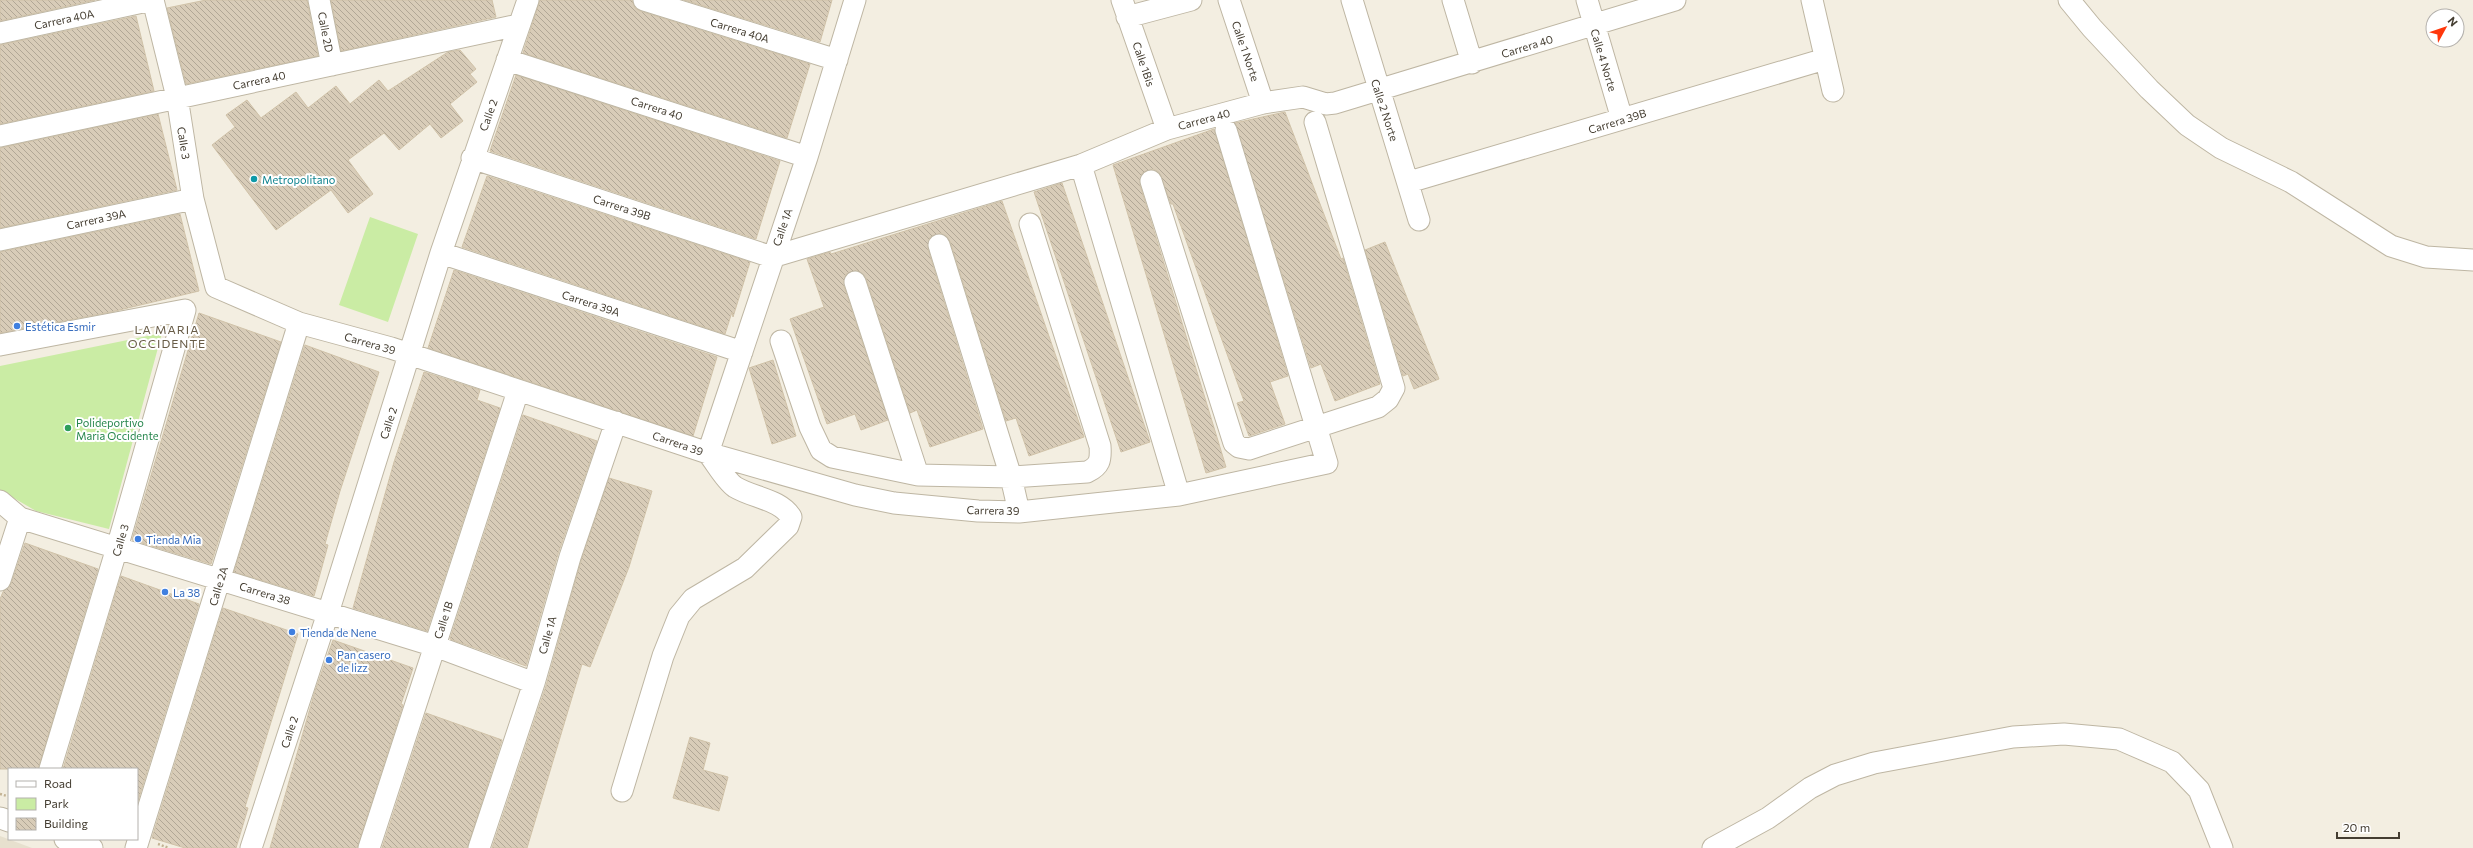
<svg xmlns="http://www.w3.org/2000/svg" width="2473" height="848" font-family="Commissioner,sans-serif">
  <style>
    .residential { fill: #e7e0ce }
    .green { fill: #caeca4 }
    .building { fill: url(#building-back-hatch); stroke: #d0c2a8 }
    .lines { fill: none; stroke-linecap: round; stroke-linejoin: round }
    .minor-casing { stroke: #beb6a3; stroke-width: 23 }
    .path { stroke: #c2b292; stroke-width: 2.5; stroke-dasharray: 2 2; stroke-linecap: butt }
    .minor { stroke: #fff; stroke-width: 21 }
    .culture-dot { fill: #0f9aa8; stroke: #fff; stroke-width: 1.5 }
    .shop-dot { fill: #3f7fe0; stroke: #fff; stroke-width: 1.5 }
    .leisure-dot { fill: #2e9e5b; stroke: #fff; stroke-width: 1.5 }
    .labels { text-anchor: middle; dominant-baseline: central; stroke-width: 4; stroke-linejoin: round; paint-order: stroke }
    .street-label { font-size: 11px; fill: #443d31; stroke: #fff }
    .culture-label { font-size: 11px; fill: #0d838f; stroke: #fff; text-anchor: start }
    .shop-label { font-size: 11px; fill: #366cbe; stroke: #fff; text-anchor: start }
    .leisure-label { font-size: 11px; fill: #27864d; stroke: #fff; text-anchor: start }
    .neighbourhood-label { font-size: 12px; letter-spacing: 1px; fill: #685c47; stroke: #fff }
  </style>
  <defs>
    <pattern id="building-back-hatch" width="6" height="6" patternUnits="userSpaceOnUse"><rect width="6" height="6" fill="#d8ccb8"/><path d="M-1 5l2 2M0 0l6 6M5-1l2 2" fill="none" stroke="#b1a796"/></pattern>
  </defs>
  <rect width="100%" height="100%" fill="#f3eee1"/>
  <path class="residential" d="M 0,836 L 32,848 L 0,848 Z"/>
  <path class="green" d="M 370,217 L 418,234 L 388,322 L 339,305 Z
    M 162,333 L 109,529 L 36,511 L 0,490 L 0,366 Z"/>
  <path class="building" d="M 0,0 L 95,0 L 0,21 Z
    M 206,0 L 307,0 L 318,56 L 186,84 L 167,8 Z
    M 331,0 L 492,0 L 496,17 L 341,51 Z
    M 540,0 L 632,0 L 635,8 L 640,11 L 810,64 L 787,138 L 523,53 Z
    M 684,0 L 832,0 L 820,42 Z
    M 136,16 L 154,91 L 0,124 L 0,45 Z
    M 460,50 L 476,69 L 470,74 L 477,82 L 450,104 L 463,121 L 441,138 L 430,124 L 399,150 L 384,133 L 348,160 L 373,194 L 348,213 L 331,190 L 276,230 L 212,145 L 235,127 L 226,115 L 247,100 L 261,118 L 296,92 L 308,108 L 336,86 L 350,104 L 379,80 L 388,91 L 448,52 Z
    M 516,75 L 780,161 L 756,239 L 490,151 Z
    M 1285,112 L 1341,259 L 1343,258 L 1380,384 L 1335,401 L 1321,364 L 1311,368 L 1235,123 Z
    M 158,114 L 177,190 L 0,228 L 0,148 Z
    M 1214,129 L 1288,376 L 1270,382 L 1285,424 L 1249,436 L 1237,403 L 1244,401 L 1173,204 L 1171,204 L 1159,172 L 1153,169 L 1142,173 L 1140,185 L 1226,467 L 1206,473 L 1113,165 Z
    M 487,176 L 750,262 L 733,317 L 732,312 L 725,334 L 462,247 Z
    M 1062,183 L 1150,442 L 1121,452 L 1034,192 Z
    M 1002,201 L 1084,437 L 1029,456 L 1016,418 L 1006,421 L 950,241 L 941,233 L 930,237 L 928,249 L 983,429 L 930,447 L 917,410 L 910,413 L 866,278 L 857,270 L 846,274 L 844,286 L 888,420 L 861,430 L 855,414 L 827,424 L 790,319 L 824,307 L 807,259 L 830,252 L 831,254 Z
    M 180,214 L 199,291 L 111,312 L 0,333 L 0,252 Z
    M 1385,242 L 1439,379 L 1414,389 L 1408,374 L 1403,376 L 1365,250 Z
    M 454,270 L 717,357 L 693,436 L 428,348 Z
    M 199,313 L 281,342 L 211,564 L 132,540 Z
    M 305,345 L 379,372 L 340,491 L 325,544 L 328,545 L 314,596 L 234,572 Z
    M 773,360 L 796,436 L 772,444 L 749,368 Z
    M 424,372 L 480,390 L 477,400 L 500,408 L 427,631 L 353,608 L 394,462 Z
    M 523,415 L 597,441 L 558,554 L 526,666 L 450,639 Z
    M 609,478 L 652,491 L 629,567 L 590,667 L 582,664 L 527,848 L 492,848 L 546,686 L 581,561 Z
    M 25,543 L 98,569 L 38,769 L 0,769 L 0,599 L 3,592 L 11,584 Z
    M 121,576 L 199,604 L 137,804 L 137,769 L 63,769 Z
    M 223,608 L 298,634 L 245,807 L 248,808 L 236,848 L 185,848 L 152,838 Z
    M 333,640 L 413,668 L 401,704 L 403,705 L 357,848 L 270,848 L 315,691 Z
    M 426,713 L 502,740 L 467,848 L 382,848 Z
    M 690,737 L 710,743 L 703,770 L 728,777 L 719,811 L 673,798 Z"/>
  <g class="lines">
    <g class="minor-casing">
      <path id="minor" d="M 153,0 L 177,97 L 193,199 L 216,287 L 299,323 L 391,348 L 708,453 L 855,495 L 894,503 L 978,511 L 1019,512 L 1179,495 L 1327,463 L 1226,130
        M 319,0 L 332,65
        M 644,0 L 837,60
        M 1122,0 L 1167,129
        M 1229,0 L 1263,103
        M 1352,0 L 1419,220
        M 1453,0 L 1472,63
        M 1587,0 L 1622,119
        M 1812,0 L 1833,91
        M 2069,0 L 2092,28 L 2149,89 L 2187,125 L 2221,148 L 2291,182 L 2391,246 L 2426,257 L 2473,260
        M 1127,17 L 1191,0
        M 0,33 L 152,0
        M 507,60 L 807,157
        M 0,136 L 518,25
        M 472,158 L 772,257 L 1081,165 L 1167,129 L 1263,103 L 1303,97 L 1326,104 L 1335,103 L 1675,0
        M 1081,165 L 1179,495
        M 1151,181 L 1234,443 L 1239,447 L 1249,449 L 1378,407 L 1388,399 L 1394,388 L 1315,122
        M 1409,182 L 1825,59
        M 0,240 L 193,199
        M 939,245 L 1011,477 L 1019,512
        M 441,253 L 742,352
        M 855,282 L 918,475
        M 781,341 L 810,427 L 821,450 L 832,457 L 918,475 L 1011,477 L 1087,472 C 1100,466 1101,460 1100,446 L 1030,224
        M 0,345 L 185,310 L 117,548 L 50,769
        M 0,501 L 20,518 L 435,646 L 534,683
        M 0,580 L 20,518
        M 622,791 L 663,656 L 679,616 L 693,599 L 745,568 L 788,526 L 791,517 C 780,499 753,498 735,487 C 725,480 716,463 708,453 L 807,157 L 855,0
        M 0,818 L 9,821
        M 65,839 L 92,848
        M 136,848 L 299,323
        M 251,848 L 328,613 L 441,253 L 528,0
        M 369,848 L 518,391
        M 479,848 L 534,683 L 570,557 L 616,422
        M 1713,848 L 1768,818 L 1810,788 L 1835,775 L 1874,763 L 2013,737 L 2064,734 L 2119,739 L 2172,762 L 2199,790 L 2222,848"/>
    </g>
    <path class="path" d="M 0,794 L 7,796
      M 158,844 L 169,848"/>
    <use href="#minor" class="minor"/>
  </g>
  <circle class="culture-dot" cx="254" cy="179" r="4"/>
  <g class="shop-dot">
    <circle cx="17" cy="326" r="4"/>
    <circle cx="138" cy="539" r="4"/>
    <circle cx="165" cy="592" r="4"/>
    <circle cx="292" cy="632" r="4"/>
    <circle cx="329" cy="660" r="4"/>
  </g>
  <circle class="leisure-dot" cx="68" cy="428" r="4"/>
  <g class="labels">
    <g class="street-label">
      <text transform="translate(64 19) rotate(-12)">Carrera 40A</text>
      <text transform="translate(740 30) rotate(17)">Carrera 40A</text>
      <text transform="translate(326 32) rotate(79)">Calle 2D</text>
      <text transform="translate(1527 46) rotate(-17)">Carrera 40</text>
      <text transform="translate(1246 51) rotate(71)">Calle 1 Norte</text>
      <text transform="translate(1604 60) rotate(73)">Calle 4 Norte</text>
      <text transform="translate(1144 64) rotate(71)">Calle 1Bis</text>
      <text transform="translate(259 80) rotate(-12)">Carrera 40</text>
      <text transform="translate(657 108) rotate(18)">Carrera 40</text>
      <text transform="translate(1385 110) rotate(72)">Calle 2 Norte</text>
      <text transform="translate(488 115) rotate(-70)">Calle 2</text>
      <text transform="translate(1204 119) rotate(-15)">Carrera 40</text>
      <text transform="translate(1617 121) rotate(-17)">Carrera 39B</text>
      <text transform="translate(184 143) rotate(81)">Calle 3</text>
      <text transform="translate(622 207) rotate(18)">Carrera 39B</text>
      <text transform="translate(96 219) rotate(-12)">Carrera 39A</text>
      <text transform="translate(782 227) rotate(-71)">Calle 1A</text>
      <text transform="translate(591 303) rotate(18)">Carrera 39A</text>
      <text transform="translate(370 343) rotate(16)">Carrera 39</text>
      <text transform="translate(388 423) rotate(-72)">Calle 2</text>
      <text transform="translate(678 443) rotate(19)">Carrera 39</text>
      <text transform="translate(993 510) rotate(1)">Carrera 39</text>
      <text transform="translate(120 540) rotate(-74)">Calle 3</text>
      <text transform="translate(218 586) rotate(-73)">Calle 2A</text>
      <text transform="translate(265 593) rotate(17)">Carrera 38</text>
      <text transform="translate(443 620) rotate(-72)">Calle 1B</text>
      <text transform="translate(547 635) rotate(-74)">Calle 1A</text>
      <text transform="translate(289 732) rotate(-72)">Calle 2</text>
    </g>
    <g class="culture-label">
      <text x="262" y="179">Metropolitano</text>
    </g>
    <g class="shop-label">
      <text x="25" y="326">Estética Esmir</text>
      <text x="146" y="539">Tienda Mia</text>
      <text x="173" y="592">La 38</text>
      <text x="300" y="632">Tienda de Nene</text>
      <text x="337" y="654">Pan casero<tspan x="337" dy="13">de lizz</tspan></text>
    </g>
    <g class="leisure-label">
      <text x="76" y="422">Polideportivo<tspan x="76" dy="13">Maria Occidente</tspan></text>
    </g>
    <g class="neighbourhood-label">
      <text x="167" y="329">LA MARIA<tspan x="167" dy="14">OCCIDENTE</tspan></text>
    </g>
  </g>
  <rect x="8" y="768" width="130" height="72" fill="#ffffff" stroke="#b4b1ad"/>
  <rect x="16" y="781" width="20" height="6" fill="#ffffff" stroke="#b4b1ad"/>
  <text x="44" y="788" font-size="12" fill="#443d31">Road</text>
  <rect x="16" y="798" width="20" height="12" fill="#caeca4" stroke="#b4b1ad"/>
  <text x="44" y="808" font-size="12" fill="#443d31">Park</text>
  <rect x="16" y="818" width="20" height="12" fill="url(#building-back-hatch)" stroke="#b4b1ad"/>
  <text x="44" y="828" font-size="12" fill="#443d31">Building</text>
  <g transform="translate(2445 28) rotate(50)"><circle r="19" fill="#ffffff" stroke="#b4b1ad"/>
  <path d="M0-3L7 15L0 10L-7 15Z" fill="#ff370b"/>
  <text y="-6" font-size="11" font-weight="bold" text-anchor="middle" fill="#443d31">N</text>
  </g>
  <path d="M2337 832v6h62v-6" fill="none" stroke="#443d31" stroke-width="2"/>
  <text x="2343" y="832" font-size="12" fill="#443d31" stroke="#ffffff" stroke-width="3" paint-order="stroke">20 m</text>
</svg>
